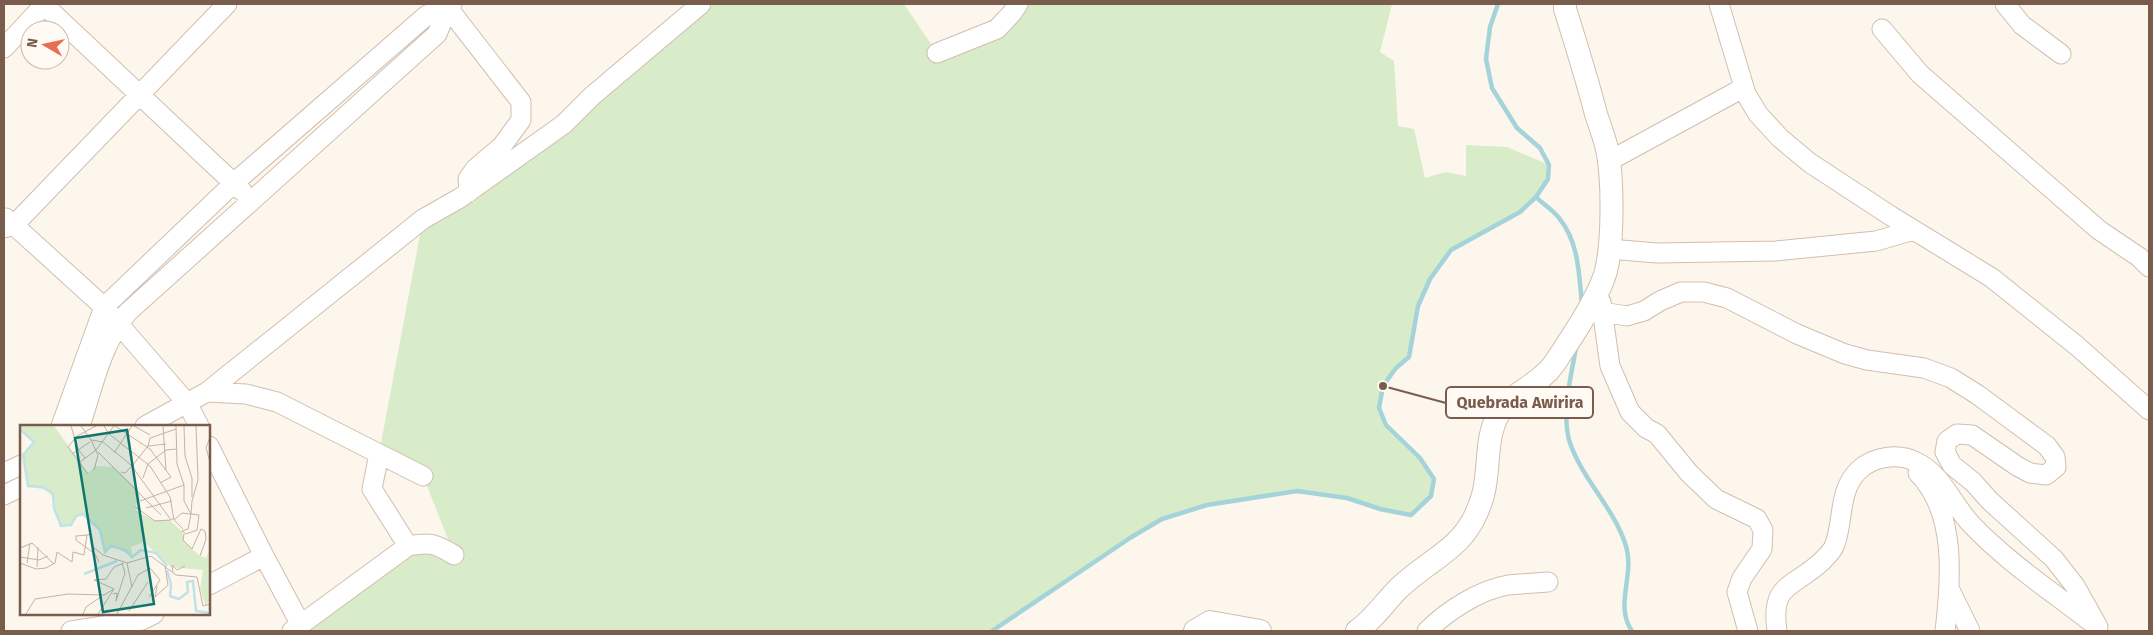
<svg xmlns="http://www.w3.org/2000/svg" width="2153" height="635" font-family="'Fira Sans',sans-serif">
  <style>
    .green { fill: #d8ecc9 }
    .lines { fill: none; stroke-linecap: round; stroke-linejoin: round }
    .stream { stroke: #a5d3da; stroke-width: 4.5 }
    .minor-casing { stroke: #d1beb0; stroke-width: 21 }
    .tertiary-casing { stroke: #d1beb0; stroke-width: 24 }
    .minor { stroke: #fff; stroke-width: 19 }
    .tertiary { stroke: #fff; stroke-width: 22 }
    .inset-river { fill: none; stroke: #bfe3e8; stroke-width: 2.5 }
    .inset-road { fill: none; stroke: #c5b3a7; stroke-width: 1 }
    .view { fill: #0f766e; fill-opacity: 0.15; stroke: #0f766e; stroke-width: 2.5 }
    .inset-edge { fill: none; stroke: #7a5c4d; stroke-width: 2.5 }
    .leader { fill: none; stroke: #7a5c4d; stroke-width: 2 }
    .callout-dot { fill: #7a5c4d; stroke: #fffaf3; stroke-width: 2 }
    .callout { fill: #fffaf3; stroke: #7a5c4d; stroke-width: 2 }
    .callout-label { font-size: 16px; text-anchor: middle; font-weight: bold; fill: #7a5c4d }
  </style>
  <rect width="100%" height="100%" fill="#fdf6ec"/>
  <path class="green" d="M 701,4 L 904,4 L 937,53 L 997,29 L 1018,4 L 1392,4 L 1380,52 L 1394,61 L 1398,126 L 1414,129 L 1425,178 L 1446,172 L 1466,176 L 1466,145 L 1507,147 L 1549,165 L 1548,179 L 1536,197 L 1520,212 L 1451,250 L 1430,279 L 1418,306 L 1409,357 L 1396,368 L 1383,386 L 1379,408 L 1386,425 L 1420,458 L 1434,479 L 1431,496 L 1411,515 L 1380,509 L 1347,498 L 1297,491 L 1207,505 L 1162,519 L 1130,538 L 992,631 L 292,631 L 408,546 L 454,554 L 423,476 L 379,454 L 423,219 L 460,198 Z"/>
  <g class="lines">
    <path class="stream" d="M 1536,197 C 1543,204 1553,210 1559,218 C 1579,242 1579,275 1582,304
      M 1576,348 C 1571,375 1561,416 1570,443 C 1583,480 1614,508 1626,546 C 1635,575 1614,606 1632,631
      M 992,631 L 1130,538 L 1162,519 L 1207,505 L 1297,491 L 1347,498 L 1380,509 L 1411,515 L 1431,496 L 1434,479 L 1420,458 L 1386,425 L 1379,408 L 1383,386 L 1396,368 L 1409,357 L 1418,306 L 1430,279 L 1451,250 L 1520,212 L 1536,197 L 1548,179 L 1549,165 L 1540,148 L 1517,128 L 1492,88 L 1486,59 L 1490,27 L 1498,4"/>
    <g class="minor-casing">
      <path id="minor" d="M 43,4 L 242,191
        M 445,4 L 521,102 L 521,120 L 502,146 L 475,169 L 468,179 L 469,192
        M 1719,4 L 1746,94 L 1758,114 L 1780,138 L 1810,163 L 1891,216 L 1992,278 L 2077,346 L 2149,410
        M 2005,4 L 2022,25 L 2061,54
        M 1882,29 L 1920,74 L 2099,230 L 2139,257 L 2149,267
        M 4,48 L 45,4
        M 937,53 L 997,29 L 1012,13 L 1018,4
        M 1609,161 L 1743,88
        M 6,218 L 104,307 L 187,403 L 199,426
        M 4,228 L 14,225 L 227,4
        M 1609,249 L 1657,253 L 1776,251 L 1876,241 L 1914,230
        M 1601,302 L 1610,366 L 1630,412 L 1646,428 L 1657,434 L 1689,473 L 1716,499 L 1757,519 L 1763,530 L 1762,549 L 1742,578 L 1737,592 L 1748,631
        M 1602,312 L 1627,316 L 1644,311 L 1660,301 L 1681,292 L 1704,292 L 1727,298 L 1797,334 L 1845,354 L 1867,360 L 1924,368 L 1951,378 L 1978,395 L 2047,446 L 2055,457 L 2056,467 L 2046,475 L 2030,473 L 2017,466 L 1972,435 L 1957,434 L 1947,441 L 1945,452 L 1952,465 L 1973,482 L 1990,501 L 2054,559 L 2075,586 L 2098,627
        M 207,392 L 423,219 L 460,198 L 564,124 L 592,96 L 701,4
        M 61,426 L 104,307 L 235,182 L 427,15 L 452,4
        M 80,426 C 93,388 101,344 128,312 L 437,34 L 448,7
        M 145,426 L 207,392 L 246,394 L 277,402 L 423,476
        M 209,446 L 264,556 L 301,625
        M 379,454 L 372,489 L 408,546
        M 4,473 L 21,465
        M 1918,473 C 1957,512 1951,581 1945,631
        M 4,495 L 21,487
        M 209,585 L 264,556
        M 1950,590 L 1970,631
        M 71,631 L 142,620 L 154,614
        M 292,631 L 408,546 C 430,542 435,543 454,555
        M 1427,631 C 1447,611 1479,590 1508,585 C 1521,584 1534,583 1548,582
        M 1777,631 C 1770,583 1793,588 1821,562 C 1826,557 1833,551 1835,544 C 1844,519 1838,490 1859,470 C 1874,456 1899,453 1916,462 C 1942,474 1952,504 1971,524 C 2006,561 2051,591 2091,622"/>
    </g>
    <g class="tertiary-casing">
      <path id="tertiary" d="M 1195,631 L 1210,622 L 1260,631
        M 1357,631 C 1373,620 1385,602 1399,588 C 1435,554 1468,549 1483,495 C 1490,469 1485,441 1497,417 C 1510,392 1539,386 1554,364 C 1570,340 1599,297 1606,271 C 1613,242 1613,184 1608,154 C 1606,141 1600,127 1596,114 C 1587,79 1576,44 1565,9 L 1565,4"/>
    </g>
    <use href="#minor" class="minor"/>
    <use href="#tertiary" class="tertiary"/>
  </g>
  <g transform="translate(20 425)">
    <rect width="190" height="190" fill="#fdf6ec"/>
    <path d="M 0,1 L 34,1 L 68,48 L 75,41 L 94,42 L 119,66 L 120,76 L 114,81 L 117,86 L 133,95 L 149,95 L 162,106 L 165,118 L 180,131 L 186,133 L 190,125 L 190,174 L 186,181 L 180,164 L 183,145 L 151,142 L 124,117 L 111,122 L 113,132 L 93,121 L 85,127 L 80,105 L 63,89 L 56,91 L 51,100 L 41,101 L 30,66 L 8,61 L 3,30 L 14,17 Z" fill="#d8ecc9"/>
    <path class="inset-river" d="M 0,4 L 14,17 L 3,30 L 8,61 L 23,62 L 33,69 L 34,83 L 41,101 L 51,100 L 56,91 L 63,89 L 80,105 L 85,127 L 91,121 L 105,125 L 112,132 L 121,125 L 136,128 L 147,141M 147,145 L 151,159 L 150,171 L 159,174 L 168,167 L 167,157 L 173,156 L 176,186 L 190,188M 64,149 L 97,136"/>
    <path class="inset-road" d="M 51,1 L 58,24 L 65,33M 61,1 L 71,15 L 83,17 L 111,40 L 151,95 L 154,93M 84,1 L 89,9 L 130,41 L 150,72 L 154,95 L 163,104M 95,1 L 130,24 L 151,52 L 140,58M 114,1 L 130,10M 143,1 L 146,45M 164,1 L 165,31 L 172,53 L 172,72M 190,12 L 186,23 L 190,37M 71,15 L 78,30 L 74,45M 128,21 L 146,19M 78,27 L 141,90M 94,28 L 112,1M 52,29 L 70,17M 60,37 L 76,25 L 94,1M 101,47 L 105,48 L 112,41 L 128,21 L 130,13 L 156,4M 68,49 L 48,22 L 57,11 L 76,1M 123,53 L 128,39 L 146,25 L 157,24M 164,60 L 164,76 L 171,89M 120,76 L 164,60 L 157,39 L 156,1M 114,81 L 135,96 L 151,95M 126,83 L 152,76M 154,95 L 162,88 L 171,89 L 179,90 L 177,105 L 166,109 L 162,106 L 168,104 L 171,89 L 172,76 L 178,55 L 176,1M 164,109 L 163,115 L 172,124 L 181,104 L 185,106 L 186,114 L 180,131M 67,110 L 56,111 L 56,115 L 75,129 L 79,137M 0,123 L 12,118 L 34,139M 0,132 L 19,135 L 28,131M 0,138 L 16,144 L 26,143 L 35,138 L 37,127 L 52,137 L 53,127 L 64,130 L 67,110 L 71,109 L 73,122 L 83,130 L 107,138 L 131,131 L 156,150 L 177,152 L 183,181 L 190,179M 7,138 L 10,118M 107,138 L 112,162M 17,142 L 18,122M 153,147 L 152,140 L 157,145 L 165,141M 137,161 L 135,172 L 148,160 L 145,141M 93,169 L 97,168 L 96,176 L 105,148 L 102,138M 109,186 L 128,157M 6,189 L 15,174 L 48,169 L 84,170 L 94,164M 63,189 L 66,182 L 82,171M 78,189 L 94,164 L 74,155 L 86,154 L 94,142 L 104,138M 97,189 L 118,150 L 130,143 L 140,155 L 129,172"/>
    <path class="view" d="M 107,5 L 134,179 L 83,187 L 55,13 Z"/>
    <rect width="190" height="190" class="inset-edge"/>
  </g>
  <path class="leader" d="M1383 386L1446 403"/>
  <circle class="callout-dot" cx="1383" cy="386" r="5"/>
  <rect class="callout" x="1446" y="387" width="147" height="31" rx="5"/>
  <g class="callout-label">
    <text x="1520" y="408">Quebrada Awirira</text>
  </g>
  <rect width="2153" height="635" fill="none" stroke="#7a5c4d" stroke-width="10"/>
  <g transform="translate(45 45) rotate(279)"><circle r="24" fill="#fffaf3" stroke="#cabbb1"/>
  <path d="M0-4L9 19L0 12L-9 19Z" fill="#e76f51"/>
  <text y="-8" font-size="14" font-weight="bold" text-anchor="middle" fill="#7a5c4d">N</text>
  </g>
</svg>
